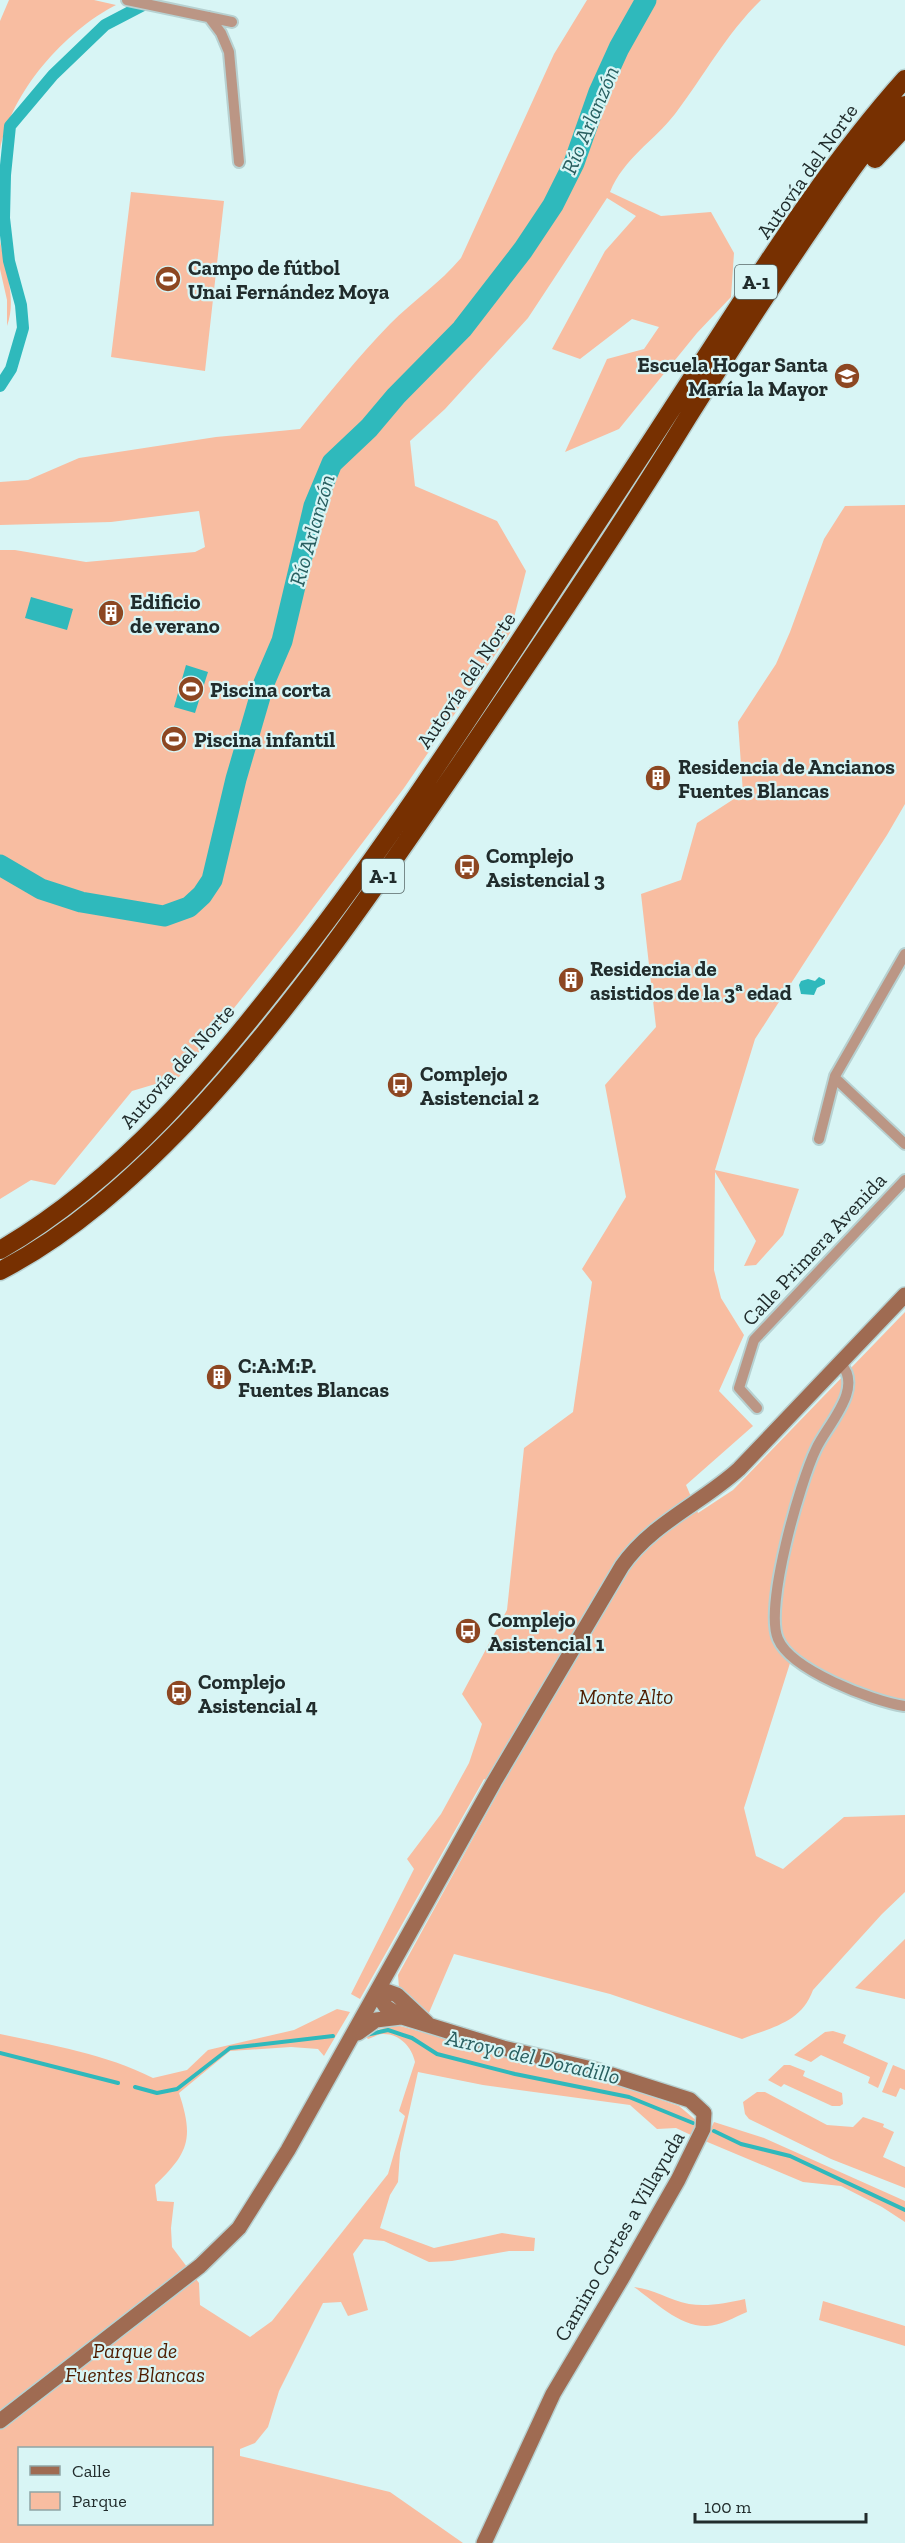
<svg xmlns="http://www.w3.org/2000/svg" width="905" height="2543" font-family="'Zilla Slab',serif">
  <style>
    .green { fill: #f8bda1; fill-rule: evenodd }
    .water { fill: #2fb9bc }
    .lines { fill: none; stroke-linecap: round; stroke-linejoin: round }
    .stream { stroke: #2fb9bc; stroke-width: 4 }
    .canal { stroke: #2fb9bc; stroke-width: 12 }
    .river { stroke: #2fb9bc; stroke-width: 21 }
    .street-casing { stroke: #b7d1d1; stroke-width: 14 }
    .secondary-casing { stroke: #b7d1d1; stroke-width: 18 }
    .highway-casing { stroke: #b7d1d1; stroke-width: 21 }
    .street { stroke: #bb9685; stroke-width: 10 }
    .secondary { stroke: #9f6b52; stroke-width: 15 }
    .highway { stroke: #773001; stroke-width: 18 }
    .labels { text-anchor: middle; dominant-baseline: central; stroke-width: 4.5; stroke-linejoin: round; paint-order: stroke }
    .shield { fill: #d8f5f5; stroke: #586868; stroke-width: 1.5 }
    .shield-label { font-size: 20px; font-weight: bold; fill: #212c2c }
    .street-label { font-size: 21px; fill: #212c2c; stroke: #d8f5f5 }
    .poi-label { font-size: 21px; font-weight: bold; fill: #212c2c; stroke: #d8f5f5; text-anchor: start }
    .park-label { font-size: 21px; font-style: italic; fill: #4f1d00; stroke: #d8f5f5 }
    .water-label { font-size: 22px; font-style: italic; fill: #295f60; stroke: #d8f5f5 }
  </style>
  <rect width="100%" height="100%" fill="#d8f5f5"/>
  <path class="green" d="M 9,0 L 94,0 L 116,5 C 65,31 11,92 0,150 L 0,21 Z
    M 587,0 L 761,0 C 726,34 704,76 675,114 C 653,142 624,158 610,192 L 661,216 L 711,212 L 734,253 L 731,297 L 697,333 L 619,429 L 565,452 L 607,359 L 644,349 L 659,327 L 632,319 L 580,359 L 552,349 L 605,251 L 636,216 L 607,198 L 528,318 L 445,409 L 410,441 L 415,486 L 497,521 L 526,571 L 510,633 L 404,788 L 297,929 L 179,1077 L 132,1091 L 55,1185 L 31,1180 L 0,1199 L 0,550 L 15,550 L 86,562 L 195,552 L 205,547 L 199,511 L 111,522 L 0,525 L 0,482 L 28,480 L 79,458 L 216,437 L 300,429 C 329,393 358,357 390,324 C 413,301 440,283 461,258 L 554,54 Z
    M 131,192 L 224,201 L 205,371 L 111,357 Z
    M 0,241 C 5,268 17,299 7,326 L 7,300 L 0,269 Z
    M 905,505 L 905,804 L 887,835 L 755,1039 L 715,1170 L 799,1189 L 783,1235 L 756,1265 L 744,1266 L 756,1241 L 715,1172 L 714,1270 L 721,1298 L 744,1335 L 719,1391 L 753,1426 L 686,1485 L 698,1513 L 733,1490 L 905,1312 L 905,1700 L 895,1705 L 791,1660 L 744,1808 L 756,1856 L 783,1869 L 844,1817 L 905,1815 L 905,1892 L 882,1914 L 813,1990 C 801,2023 772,2027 742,2039 L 610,1994 L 454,1954 L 428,2015 L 399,1988 L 398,1975 L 501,1787 L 484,1779 L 360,1999 L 351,1994 L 414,1869 L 407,1859 L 441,1814 L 469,1763 L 482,1724 L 462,1694 L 507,1610 L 524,1448 L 573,1412 L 592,1282 L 582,1269 L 626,1197 L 605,1085 L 656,1027 L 641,894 L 681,880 L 697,823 L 743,793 L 738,722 L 776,664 L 790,632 L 824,539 L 845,506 Z
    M 905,1939 L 905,1999 L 855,1988 Z
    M 337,2009 L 350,2012 L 324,2056 L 318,2049 L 291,2047 L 230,2051 L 179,2093 C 194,2138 189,2153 155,2185 L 157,2201 L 174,2202 L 171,2228 L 172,2247 L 199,2283 L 200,2305 L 250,2337 L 272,2321 L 388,2174 L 405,2116 L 399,2111 L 415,2062 C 412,2047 399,2033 382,2034 C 378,2034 372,2038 368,2039 L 366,2037 C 378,2029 386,2026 400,2026 L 506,2055 L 585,2074 L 679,2106 L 698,2122 L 693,2136 L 676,2128 L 657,2129 L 630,2105 L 483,2085 L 418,2072 L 400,2153 L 398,2182 L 390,2195 L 380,2228 L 434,2248 L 502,2233 L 535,2238 L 534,2251 L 509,2251 L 452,2261 L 429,2262 L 384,2241 L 364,2239 L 353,2254 L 368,2310 L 348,2316 L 341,2302 L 323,2303 L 279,2391 L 268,2427 L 255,2443 L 240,2449 L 240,2456 L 390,2492 L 463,2543 L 0,2543 L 0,2034 C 51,2045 106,2054 153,2078 L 187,2070 L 208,2050 L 294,2030 ZM 20,2448 L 212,2448 L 212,2524 L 20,2524 Z
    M 833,2031 L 846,2035 L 843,2043 L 888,2063 L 878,2088 L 868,2083 L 870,2077 L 821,2055 L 811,2062 L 794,2055 L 825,2032 Z
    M 784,2065 L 790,2065 L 805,2071 L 803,2076 L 842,2093 L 843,2104 L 840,2106 L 832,2106 L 784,2084 L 781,2087 L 768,2080 Z
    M 893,2065 L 905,2070 L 905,2090 L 900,2088 L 896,2097 L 882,2092 Z
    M 757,2092 L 765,2092 L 827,2125 L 853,2127 L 863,2117 L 884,2124 L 883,2127 L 894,2132 L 883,2157 L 905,2167 L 905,2188 L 831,2159 L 749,2119 L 745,2114 L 743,2102 Z
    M 714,2122 L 764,2138 L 905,2201 L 905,2222 L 882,2207 L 841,2186 L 803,2182 L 705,2141 Z
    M 634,2287 C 654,2289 669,2300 689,2304 C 708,2307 726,2303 745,2299 L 747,2312 C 735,2317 719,2326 707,2326 C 680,2327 655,2302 634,2287 Z
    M 823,2301 L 905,2326 L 905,2346 L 819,2320 Z"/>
  <path class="water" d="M 31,597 L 73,609 L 67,630 L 25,618 Z
    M 186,665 L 208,672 L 195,713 L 174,707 Z
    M 819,977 L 825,980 L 825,984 L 817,988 L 814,995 L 801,994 L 799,985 L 801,981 L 808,979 L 815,981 Z"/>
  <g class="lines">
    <path class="stream" d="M 366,2035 L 388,2030 L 412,2038 L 437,2054 L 515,2074 L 629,2097 L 693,2123
      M 0,2053 L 118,2083
      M 135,2087 L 157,2093 L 177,2089 L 230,2048 L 333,2036
      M 714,2131 L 741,2144 L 790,2156 L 905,2210"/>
    <path class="canal" d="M 0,386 L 11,369 L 23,328 L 21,305 L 9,261 L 4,218 L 5,175 L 10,126 L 53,75 L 105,25 L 153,0"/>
    <path class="river" d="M 0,865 L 41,889 L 81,902 L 164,916 L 189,907 L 202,895 L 212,880 L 236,779 L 264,683 L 282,641 L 314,506 L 332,463 L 369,428 L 396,396 L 462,329 L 523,250 L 553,205 L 574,163 L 599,92 L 619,48 L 646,0"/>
    <g class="street-casing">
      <path id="street" d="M 127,0 L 232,22
        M 209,17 L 221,33 L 229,52 L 239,162
        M 835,1078 L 905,1144
        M 819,1139 L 835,1076 L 905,954
        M 841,1364 C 864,1389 827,1425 816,1449 C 800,1482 764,1607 778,1639 C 791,1670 872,1701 904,1706
        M 757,1408 L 739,1388 L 754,1340 L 905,1180"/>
    </g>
    <g class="secondary-casing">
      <path id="secondary" d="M 381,1986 L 382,2001 L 386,2007 L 402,2017 L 503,2048 L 596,2070 L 690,2100 L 704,2113 L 703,2129 L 678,2180 L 622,2278 L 553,2394 L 484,2543
        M 375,1996 L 386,1991 L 397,1995 L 427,2023
        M 358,2033 L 376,2020 L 401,2017
        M 0,2421 L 200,2266 L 239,2228 L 288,2150 L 494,1782 L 622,1566 C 652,1523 702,1503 739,1469 L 905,1295"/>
    </g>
    <g class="highway-casing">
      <path id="highway" d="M 875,159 L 905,127
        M 0,1250 C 122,1179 213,1069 298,959 C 390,841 471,715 553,590 C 597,523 641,457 684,390 C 754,284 820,174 905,79
        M 0,1271 C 71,1234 131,1180 186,1123 C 289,1014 374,890 458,767 C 536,652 615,536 688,417 C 729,352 771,287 815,223 C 842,183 871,140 905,105"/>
    </g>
    <use href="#street" class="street"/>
    <use href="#secondary" class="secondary"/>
    <use href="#highway" class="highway"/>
  </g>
  <defs>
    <g id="stadium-disc" transform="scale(1.35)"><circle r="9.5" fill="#8d4722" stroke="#d8f5f5"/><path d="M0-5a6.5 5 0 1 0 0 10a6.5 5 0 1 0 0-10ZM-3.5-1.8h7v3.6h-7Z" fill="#fff"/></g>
    <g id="school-disc" transform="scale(1.35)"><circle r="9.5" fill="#8d4722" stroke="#d8f5f5"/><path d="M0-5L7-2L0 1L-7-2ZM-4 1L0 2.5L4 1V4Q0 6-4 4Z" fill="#fff"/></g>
    <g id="building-disc" transform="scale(1.35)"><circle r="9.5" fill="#8d4722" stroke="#d8f5f5"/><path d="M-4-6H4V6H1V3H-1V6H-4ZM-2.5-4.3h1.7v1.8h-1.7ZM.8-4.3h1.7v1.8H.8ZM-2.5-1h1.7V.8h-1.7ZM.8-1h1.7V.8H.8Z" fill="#fff"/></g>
    <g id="bus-disc" transform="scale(1.35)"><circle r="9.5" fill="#8d4722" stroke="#d8f5f5"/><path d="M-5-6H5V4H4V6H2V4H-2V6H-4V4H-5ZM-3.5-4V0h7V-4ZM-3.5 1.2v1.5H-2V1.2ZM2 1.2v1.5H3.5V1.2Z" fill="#fff"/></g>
  </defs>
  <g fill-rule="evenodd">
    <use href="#stadium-disc" x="168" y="279"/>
    <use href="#school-disc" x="847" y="376"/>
    <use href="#building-disc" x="111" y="613"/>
    <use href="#stadium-disc" x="191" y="689"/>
    <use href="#stadium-disc" x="174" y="739"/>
    <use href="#building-disc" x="658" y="778"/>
    <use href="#bus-disc" x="467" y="867"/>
    <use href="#building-disc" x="571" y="980"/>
    <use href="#bus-disc" x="400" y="1085"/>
    <use href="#building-disc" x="219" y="1377"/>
    <use href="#bus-disc" x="468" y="1631"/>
    <use href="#bus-disc" x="179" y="1693"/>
  </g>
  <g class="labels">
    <g class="shield">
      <rect x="735" y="265" width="42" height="34" rx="4.5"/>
      <rect x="362" y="859" width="42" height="34" rx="4.5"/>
    </g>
    <g class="shield-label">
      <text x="756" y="282">A-1</text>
      <text x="383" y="876">A-1</text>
    </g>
    <g class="street-label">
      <text transform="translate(807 171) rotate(-55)">Autovía del Norte</text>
      <text transform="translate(466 680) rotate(-56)">Autovía del Norte</text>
      <text transform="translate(177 1066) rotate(-48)">Autovía del Norte</text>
      <text transform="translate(814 1249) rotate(-47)">Calle Primera Avenida</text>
      <text transform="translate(619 2236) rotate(-60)">Camino Cortes a Villayuda</text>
    </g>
    <g class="poi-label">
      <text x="188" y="267">Campo de fútbol<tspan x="188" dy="24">Unai Fernández Moya</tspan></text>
      <text x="828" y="364" text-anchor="end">Escuela Hogar Santa<tspan x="828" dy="24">María la Mayor</tspan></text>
      <text x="130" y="601">Edificio<tspan x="130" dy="24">de verano</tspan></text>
      <text x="210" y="689">Piscina corta</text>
      <text x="194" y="739">Piscina infantil</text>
      <text x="678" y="766">Residencia de Ancianos<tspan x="678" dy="24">Fuentes Blancas</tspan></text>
      <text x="486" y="855">Complejo<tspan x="486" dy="24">Asistencial 3</tspan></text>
      <text x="590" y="968">Residencia de<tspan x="590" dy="24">asistidos de la 3ª edad</tspan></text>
      <text x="420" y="1073">Complejo<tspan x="420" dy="24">Asistencial 2</tspan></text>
      <text x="238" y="1365">C:A:M:P.<tspan x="238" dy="24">Fuentes Blancas</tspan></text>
      <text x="488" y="1619">Complejo<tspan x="488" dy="24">Asistencial 1</tspan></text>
      <text x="198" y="1681">Complejo<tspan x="198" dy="24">Asistencial 4</tspan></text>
    </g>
    <g class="park-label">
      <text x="626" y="1696">Monte Alto</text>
      <text x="135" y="2350">Parque de<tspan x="135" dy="24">Fuentes Blancas</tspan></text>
    </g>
    <g class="water-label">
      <text transform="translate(590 120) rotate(-67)">Río Arlanzón</text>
      <text transform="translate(312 530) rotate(-74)">Río Arlanzón</text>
      <text transform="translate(533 2057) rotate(13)">Arroyo del Doradillo</text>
    </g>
  </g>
  <rect x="18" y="2447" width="195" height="78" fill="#d8f5f5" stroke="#8fa5a5" stroke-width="1.5"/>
  <rect x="30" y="2466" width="30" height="9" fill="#9f6b52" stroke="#8fa5a5" stroke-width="1.5"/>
  <text x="72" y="2477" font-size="18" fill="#212c2c">Calle</text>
  <rect x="30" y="2492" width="30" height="18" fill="#f8bda1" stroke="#8fa5a5" stroke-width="1.5"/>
  <text x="72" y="2507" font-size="18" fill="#212c2c">Parque</text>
  <path d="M695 2513v9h171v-9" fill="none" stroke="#212c2c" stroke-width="3"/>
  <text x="704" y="2513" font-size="18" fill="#212c2c" stroke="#d8f5f5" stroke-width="4.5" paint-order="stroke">100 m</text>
</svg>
